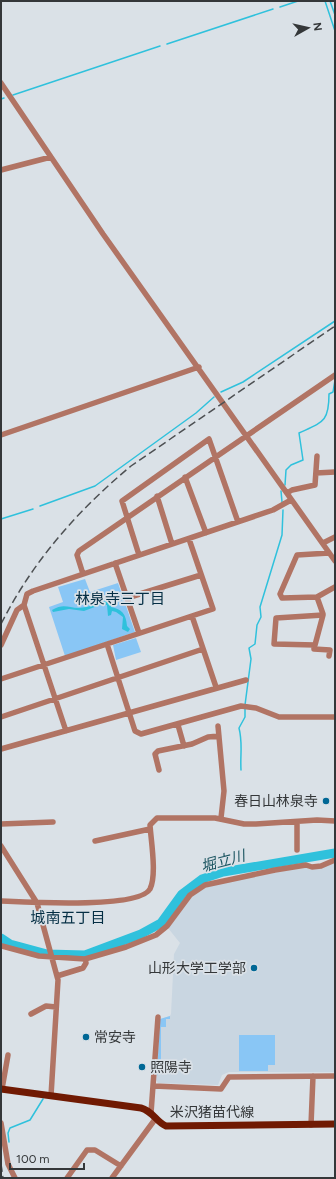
<svg xmlns="http://www.w3.org/2000/svg" width="336" height="1179" font-family="Figtree,'Noto Sans JP',sans-serif">
  <style>
    .built { fill: #c9d6e1 }
    .green { fill: #89c6f5 }
    .water { fill: #2fc1dc }
    .lines { fill: none; stroke-linecap: round; stroke-linejoin: round }
    .stream { stroke: #2fc1dc; stroke-width: 1.5 }
    .river { stroke: #2fc1dc; stroke-width: 9 }
    .minor { stroke: #b17464; stroke-width: 5.5 }
    .major { stroke: #701a03; stroke-width: 7 }
    .rail { stroke: #4d5053; stroke-width: 1.5; stroke-dasharray: 8 4; stroke-linecap: butt }
    .poi-dot { fill: #006795; stroke: #dae1e7; stroke-width: 1.5 }
    .labels { text-anchor: middle; dominant-baseline: central; stroke-width: 3.5; stroke-linejoin: round; paint-order: stroke }
    .poi-label { font-size: 14px; fill: #343739; stroke: #dae1e7; text-anchor: end }
    .street-label { font-size: 14px; fill: #343739; stroke: #dae1e7 }
    .neighbourhood-label { font-size: 15px; fill: #042e44; stroke: #dae1e7 }
    .water-label { font-size: 15px; font-style: italic; fill: #1c5561; stroke: #dae1e7 }
  </style>
  <rect width="100%" height="100%" fill="#dae1e7"/>
  <path class="built" d="M 335,861 L 335,1072 L 229,1072 L 222,1075 L 218,1085 L 158,1083 L 156,1080 L 160,1019 L 170,1016 L 171,1014 L 174,954 L 180,943 L 168,928 L 191,896 L 211,885 Z"/>
  <path class="green" d="M 85,579 L 90,592 L 118,583 L 135,632 L 65,656 L 49,607 L 63,602 L 58,587 Z
    M 136,638 L 141,652 L 116,660 L 113,645 Z
    M 170,1016 L 170,1019 L 166,1019 L 166,1027 L 161,1027 L 161,1068 L 157,1076 L 160,1019 Z
    M 239,1035 L 275,1035 L 275,1065 L 268,1065 L 268,1071 L 239,1071 Z"/>
  <path class="water" d="M 108,599 L 111,607 C 122,609 126,614 127,626 L 130,629 L 128,632 L 122,629 L 123,617 L 116,612 L 112,611 L 111,615 L 108,616 L 107,605 L 100,605 L 84,611 L 69,609 L 53,612 L 52,610 C 64,603 68,608 79,608 C 88,607 102,604 108,599 Z"/>
  <g class="lines">
    <path class="stream" d="M 325,1 L 335,31
      M 330,1 L 335,15
      M 280,7 L 298,1
      M 167,44 L 273,9
      M 13,95 L 160,46
      M 1,99 L 4,98
      M 221,392 L 243,382 L 335,321
      M 285,485 L 286,470 L 291,465 L 303,460 L 299,433 C 323,422 329,422 329,394 L 333,392 L 335,380
      M 281,491 L 282,502
      M 40,506 L 95,486 L 196,413 L 214,397
      M 1,519 L 33,509
      M 245,705 L 251,659 L 249,648 L 255,644 L 257,625 L 261,617 L 260,607 L 282,535 L 283,510
      M 241,770 C 240,754 243,744 239,728 L 245,717 L 245,708
      M 9,1142 L 8,1133 L 10,1128 L 30,1120 L 43,1099"/>
    <path class="river" d="M 1,938 L 10,944 L 47,954 L 85,955 L 141,934 L 161,923 L 182,894 L 202,879 L 223,872 L 335,853"/>
    <path class="minor" d="M 1,83 L 103,234 L 335,561
      M 1,170 L 51,157
      M 1,435 L 199,367
      M 316,473 L 335,472
      M 185,477 L 206,533
      M 287,493 L 292,490 L 315,485 L 317,456
      M 157,496 L 172,544
      M 323,543 L 335,537
      M 139,555 L 122,501 L 209,439 L 238,522
      M 115,563 L 139,633
      M 83,574 L 77,555 L 79,551 L 335,375
      M 317,597 L 282,598 L 280,594 L 297,555 L 329,553
      M 127,598 L 201,575
      M 323,615 L 276,618 L 274,644 L 315,645 L 323,615 L 323,614 L 317,597 L 335,587
      M 192,616 L 216,687
      M 107,644 L 135,731 L 141,734 L 241,706 L 256,708 L 279,717 L 335,717
      M 1,645 L 17,610 L 24,605
      M 314,645 L 314,649 L 330,650 L 329,656
      M 1,679 L 213,609 L 189,539
      M 1,717 L 203,649
      M 178,725 L 184,746
      M 218,726 L 224,791 L 221,818
      M 66,731 L 24,605 L 27,594 L 33,591 L 273,510 L 291,500
      M 1,749 L 246,680
      M 159,770 L 155,754 L 158,751 L 192,744 L 208,737 L 219,736
      M 1,824 L 53,822
      M 95,841 L 150,829
      M 1,846 L 37,903 L 58,980 L 51,1096
      M 297,850 L 297,822
      M 1,901 C 25,902 139,909 150,889 C 157,875 151,841 150,825 L 157,818 L 215,818 L 244,824 L 256,824 L 317,820 L 335,821
      M 2,946 L 39,956 L 85,959 L 126,947 L 156,935 L 167,926 L 190,895 L 205,885 L 275,870 L 306,865 L 312,867 L 321,866 L 335,860
      M 57,976 L 83,968 L 86,963 L 85,959
      M 31,1014 L 46,1006 L 56,1007
      M 154,1086 L 221,1089 L 229,1077 L 335,1076
      M 2,1089 L 8,1055
      M 151,1113 L 158,1017
      M 1,1123 L 8,1164 L 15,1178
      M 311,1125 L 313,1076
      M 67,1178 L 87,1150 L 95,1150 L 121,1166
      M 112,1178 L 156,1118"/>
    <path class="major" d="M 1,1089 L 141,1108 C 153,1111 156,1122 166,1126 L 335,1124"/>
    <path class="rail" d="M 1,624 C 33,561 77,511 131,466 L 335,326
      M 1,1164 L 3,1178"/>
  </g>
  <g class="poi-dot">
    <circle cx="326" cy="801" r="4"/>
    <circle cx="254" cy="968" r="4"/>
    <circle cx="86" cy="1037" r="4"/>
    <circle cx="142" cy="1067" r="4"/>
  </g>
  <g class="labels">
    <g class="poi-label">
      <text x="318" y="801">春日山林泉寺</text>
      <text x="246" y="968">山形大学工学部</text>
      <text x="94" y="1037" text-anchor="start">常安寺</text>
      <text x="150" y="1067" text-anchor="start">照陽寺</text>
    </g>
    <g class="street-label">
      <text x="212" y="1112">米沢猪苗代線</text>
    </g>
    <g class="neighbourhood-label">
      <text x="120" y="599">林泉寺三丁目</text>
      <text x="68" y="918">城南五丁目</text>
    </g>
    <g class="water-label">
      <text transform="translate(223 861) rotate(-15)">堀立川</text>
    </g>
  </g>
  <rect width="336" height="1179" fill="none" stroke="#343739" stroke-width="4"/>
  <g transform="translate(308 28) rotate(82)" stroke="#dae1e7" stroke-width="3" paint-order="stroke">
  <path d="M0-3L7 15L0 10L-7 15Z" fill="#343739"/>
  <text y="-6" font-size="11" font-weight="bold" text-anchor="middle" fill="#343739">N</text>
  </g>
  <path d="M10 1163v6h74v-6" fill="none" stroke="#343739" stroke-width="2"/>
  <text x="16" y="1163" font-size="12" fill="#343739" stroke="#dae1e7" stroke-width="3" paint-order="stroke">100 m</text>
</svg>
